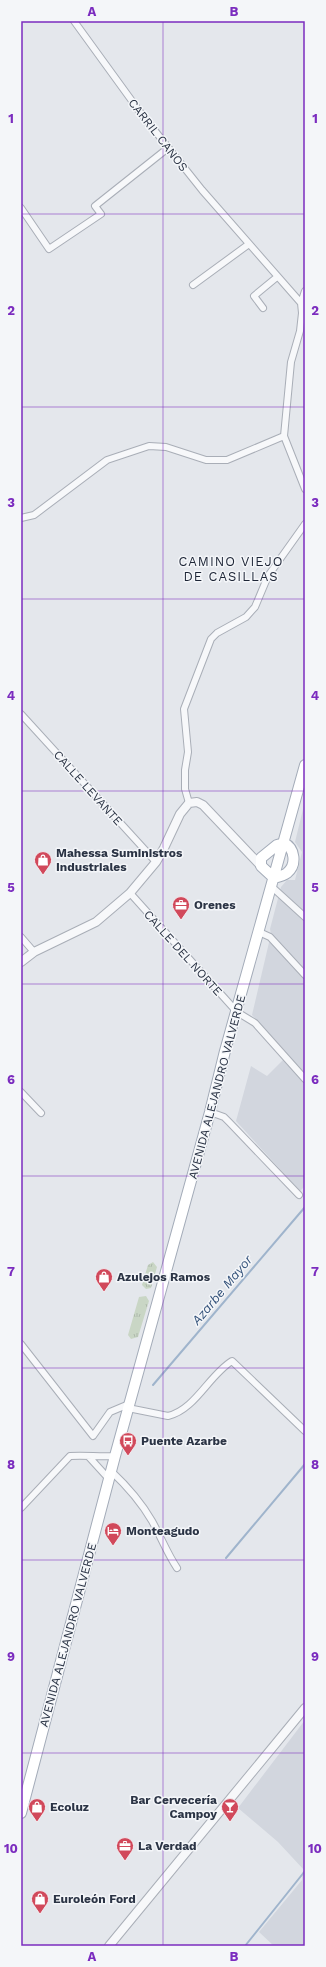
<svg xmlns="http://www.w3.org/2000/svg" width="326" height="1967" font-family="'Work Sans',sans-serif">
  <style>
    .built { fill: #d2d6de }
    .grass { fill: url(#grass-tufts) }
    .lines { fill: none; stroke-linecap: round; stroke-linejoin: round }
    .stream { stroke: #9fb4cc; stroke-width: 2 }
    .minor-casing { stroke: #a9aeb7; stroke-width: 8 }
    .tertiary-casing { stroke: #a9aeb7; stroke-width: 10 }
    .primary-casing { stroke: #a3abb8; stroke-width: 12 }
    .minor { stroke: #f7f8fa; stroke-width: 6 }
    .tertiary { stroke: #f7f8fa; stroke-width: 8 }
    .primary { stroke: #fff; stroke-width: 10 }
    .grid { fill: none; stroke: #7b2cbf; stroke-width: 1; stroke-opacity: 0.55 }
    .labels { text-anchor: middle; dominant-baseline: central; stroke-width: 3; stroke-linejoin: round; paint-order: stroke }
    .street-label { font-size: 12px; fill: #2b3445; stroke: #f4f6f9 }
    .poi-label { font-size: 12px; font-weight: bold; fill: #2b3445; stroke: #f4f6f9; text-anchor: start }
    .neighbourhood-label { font-size: 13px; letter-spacing: 1px; fill: #1d2536; stroke: #f4f6f9 }
    .water-label { font-size: 13px; font-style: italic; fill: #34527a; stroke: #f4f6f9 }
    .neatline { fill: none; stroke: #7b2cbf; stroke-width: 1.5 }
    .grid-label { font-size: 13px; text-anchor: middle; font-weight: bold; fill: #7b2cbf }
  </style>
  <defs>
    <pattern id="grass-tufts" width="24" height="20" patternUnits="userSpaceOnUse"><rect width="24" height="20" fill="#c9d6c5"/><path d="M3 7l-1-3M5 7V3M7 7l1-3M15 17l-1-3M17 17v-4M19 17l1-3" fill="none" stroke="#adb8ab"/></pattern>
  </defs>
  <rect width="100%" height="100%" fill="#e4e7ec"/>
  <path class="built" d="M 305,801 L 305,1186 L 300,1191 L 236,1121 L 251,1066 L 267,1076 L 288,1055 L 252,1015 L 271,934 L 270,929 L 281,887 L 287,880 L 295,880 L 302,852 L 295,842 Z
    M 305,1720 L 305,1946 L 274,1946 L 259,1932 L 302,1880 L 302,1873 L 304,1870 L 278,1842 L 238,1808 Z"/>
  <path class="grass" d="M 153,1262 L 157,1267 L 151,1288 L 146,1289 L 142,1285 L 148,1265 Z
    M 146,1296 L 149,1301 L 138,1337 L 131,1339 L 128,1335 L 139,1297 Z"/>
  <g class="lines">
    <path class="stream" d="M 153,1385 L 305,1207
      M 226,1558 L 305,1464
      M 245,1946 L 305,1871"/>
    <g class="minor-casing">
      <path id="minor" d="M 74,21 L 140,112 L 202,190 L 301,303
        M 21,208 L 49,249 L 101,214 L 95,206 L 168,148
        M 193,285 L 249,244
        M 305,291 L 301,303 L 302,313 L 300,331 L 291,362 L 284,436 L 305,489
        M 263,308 L 254,296 L 277,277
        M 21,518 L 34,515 L 107,460 L 149,446 L 166,447 L 206,460 L 227,460 L 284,436
        M 21,714 L 156,862
        M 189,803 L 185,789 L 185,770 L 188,752 L 184,709 L 211,639 L 217,633 L 246,617 L 255,607 L 268,576 L 305,524
        M 272,887 L 305,917
        M 130,893 L 237,1012 L 255,1023 L 305,1079
        M 259,932 L 270,937 L 305,975
        M 21,937 L 34,952
        M 21,1092 L 41,1113
        M 210,1112 L 224,1117 L 229,1122 L 299,1195
        M 21,1344 L 93,1436 L 110,1412 L 129,1404
        M 128,1408 L 168,1416 C 195,1410 209,1375 232,1361 L 305,1431
        M 89,1457 L 109,1479
        M 111,1471 C 127,1486 141,1502 152,1521 C 161,1537 167,1553 177,1568
        M 21,1508 L 70,1456 C 86,1455 100,1457 115,1456"/>
    </g>
    <g class="tertiary-casing">
      <path id="tertiary" d="M 21,962 L 34,952 L 96,922 L 130,893 L 156,862 L 164,848 L 180,814 L 189,803 L 197,802 L 203,805 L 261,866
        M 109,1946 L 305,1708"/>
    </g>
    <g class="primary-casing">
      <path id="primary" d="M 284,843 C 295,848 297,865 287,873 C 283,876 278,877 274,878 L 261,866 L 261,858 L 277,845 Z
        M 21,1813 L 115,1456 L 210,1112 L 225,1051 L 305,765"/>
    </g>
    <use href="#minor" class="minor"/>
    <use href="#tertiary" class="tertiary"/>
    <use href="#primary" class="primary"/>
  </g>
  <path class="grid" d="M 163,21 L 163,1946M 21,214 L 305,214M 21,407 L 305,407M 21,599 L 305,599M 21,791 L 305,791M 21,984 L 305,984M 21,1176 L 305,1176M 21,1368 L 305,1368M 21,1560 L 305,1560M 21,1753 L 305,1753"/>
  <defs>
    <g id="shop-pin" transform="scale(0.9)"><path d="M0 17L-7.5 6A9.5 9.5 0 1 1 7.5 6Z" fill="#d1495b" stroke="#f4f6f9"/><path d="M-5-2.5h2.3a2.7 3.5 0 0 1 5.4 0H5L5.5 6h-11ZM-1.5-2.5h3a1.5 2.3 0 0 0-3 0Z" fill="#fff"/></g>
    <g id="office-pin" transform="scale(0.9)"><path d="M0 17L-7.5 6A9.5 9.5 0 1 1 7.5 6Z" fill="#d1495b" stroke="#f4f6f9"/><path d="M-6-3h4V-5.5h4V-3h4V5H-6ZM-1-4.5V-3h2v-1.5ZM-6 0V1H6V0Z" fill="#fff"/></g>
    <g id="bus-pin" transform="scale(0.9)"><path d="M0 17L-7.5 6A9.5 9.5 0 1 1 7.5 6Z" fill="#d1495b" stroke="#f4f6f9"/><path d="M-5-6H5V4H4V6H2V4H-2V6H-4V4H-5ZM-3.5-4V0h7V-4ZM-3.5 1.2v1.5H-2V1.2ZM2 1.2v1.5H3.5V1.2Z" fill="#fff"/></g>
    <g id="hotel-pin" transform="scale(0.9)"><path d="M0 17L-7.5 6A9.5 9.5 0 1 1 7.5 6Z" fill="#d1495b" stroke="#f4f6f9"/><path d="M-6-4.5h1.5V1H6V5H4.5V3h-9V5H-6ZM-4 0a1.8 1.8 0 1 1 3.6 0ZM.5 0V-2.5h3Q6-2.5 6 0Z" fill="#fff"/></g>
    <g id="bar-pin" transform="scale(0.9)"><path d="M0 17L-7.5 6A9.5 9.5 0 1 1 7.5 6Z" fill="#d1495b" stroke="#f4f6f9"/><path d="M-6-5H6L.8 .8V4.5H3.5V6h-7V4.5H-.8V.8Z" fill="#fff"/></g>
  </defs>
  <g fill-rule="evenodd">
    <use href="#shop-pin" x="43" y="860"/>
    <use href="#office-pin" x="181" y="905"/>
    <use href="#shop-pin" x="104" y="1277"/>
    <use href="#bus-pin" x="128" y="1441"/>
    <use href="#hotel-pin" x="113" y="1531"/>
    <use href="#shop-pin" x="37" y="1807"/>
    <use href="#bar-pin" x="230" y="1807"/>
    <use href="#office-pin" x="125" y="1846"/>
    <use href="#shop-pin" x="40" y="1899"/>
  </g>
  <g class="labels">
    <g class="street-label">
      <text transform="translate(158 135) rotate(52)">CARRIL CANOS</text>
      <text transform="translate(88 788) rotate(48)">CALLE LEVANTE</text>
      <text transform="translate(183 953) rotate(48)">CALLE DEL NORTE</text>
      <text transform="translate(217 1087) rotate(-75)">AVENIDA ALEJANDRO VALVERDE</text>
      <text transform="translate(68 1635) rotate(-75)">AVENIDA ALEJANDRO VALVERDE</text>
    </g>
    <g class="poi-label">
      <text x="56" y="853">Mahessa Suministros<tspan x="56" dy="14">Industriales</tspan></text>
      <text x="194" y="905">Orenes</text>
      <text x="117" y="1277">Azulejos Ramos</text>
      <text x="141" y="1441">Puente Azarbe</text>
      <text x="126" y="1531">Monteagudo</text>
      <text x="217" y="1800" text-anchor="end">Bar Cervecería<tspan x="217" dy="14">Campoy</tspan></text>
      <text x="50" y="1807">Ecoluz</text>
      <text x="138" y="1846">La Verdad</text>
      <text x="53" y="1899">Euroleón Ford</text>
    </g>
    <g class="neighbourhood-label">
      <text x="231" y="561">CAMINO VIEJO<tspan x="231" dy="15">DE CASILLAS</tspan></text>
    </g>
    <g class="water-label">
      <text transform="translate(222 1290) rotate(-50)">Azarbe Mayor</text>
    </g>
  </g>
  <rect width="326" height="1967" fill="none" stroke="#f4f6f9" stroke-width="44"/>
  <rect x="22" y="22" width="282" height="1923" class="neatline"/>
  <g class="grid-label">
    <text x="92" y="16">A</text>
    <text x="234" y="16">B</text>
    <text x="11" y="123">1</text>
    <text x="315" y="123">1</text>
    <text x="11" y="315">2</text>
    <text x="315" y="315">2</text>
    <text x="11" y="507">3</text>
    <text x="315" y="507">3</text>
    <text x="11" y="700">4</text>
    <text x="315" y="700">4</text>
    <text x="11" y="892">5</text>
    <text x="315" y="892">5</text>
    <text x="11" y="1084">6</text>
    <text x="315" y="1084">6</text>
    <text x="11" y="1276">7</text>
    <text x="315" y="1276">7</text>
    <text x="11" y="1469">8</text>
    <text x="315" y="1469">8</text>
    <text x="11" y="1661">9</text>
    <text x="315" y="1661">9</text>
    <text x="11" y="1853">10</text>
    <text x="315" y="1853">10</text>
    <text x="92" y="1961">A</text>
    <text x="234" y="1961">B</text>
  </g>
</svg>
